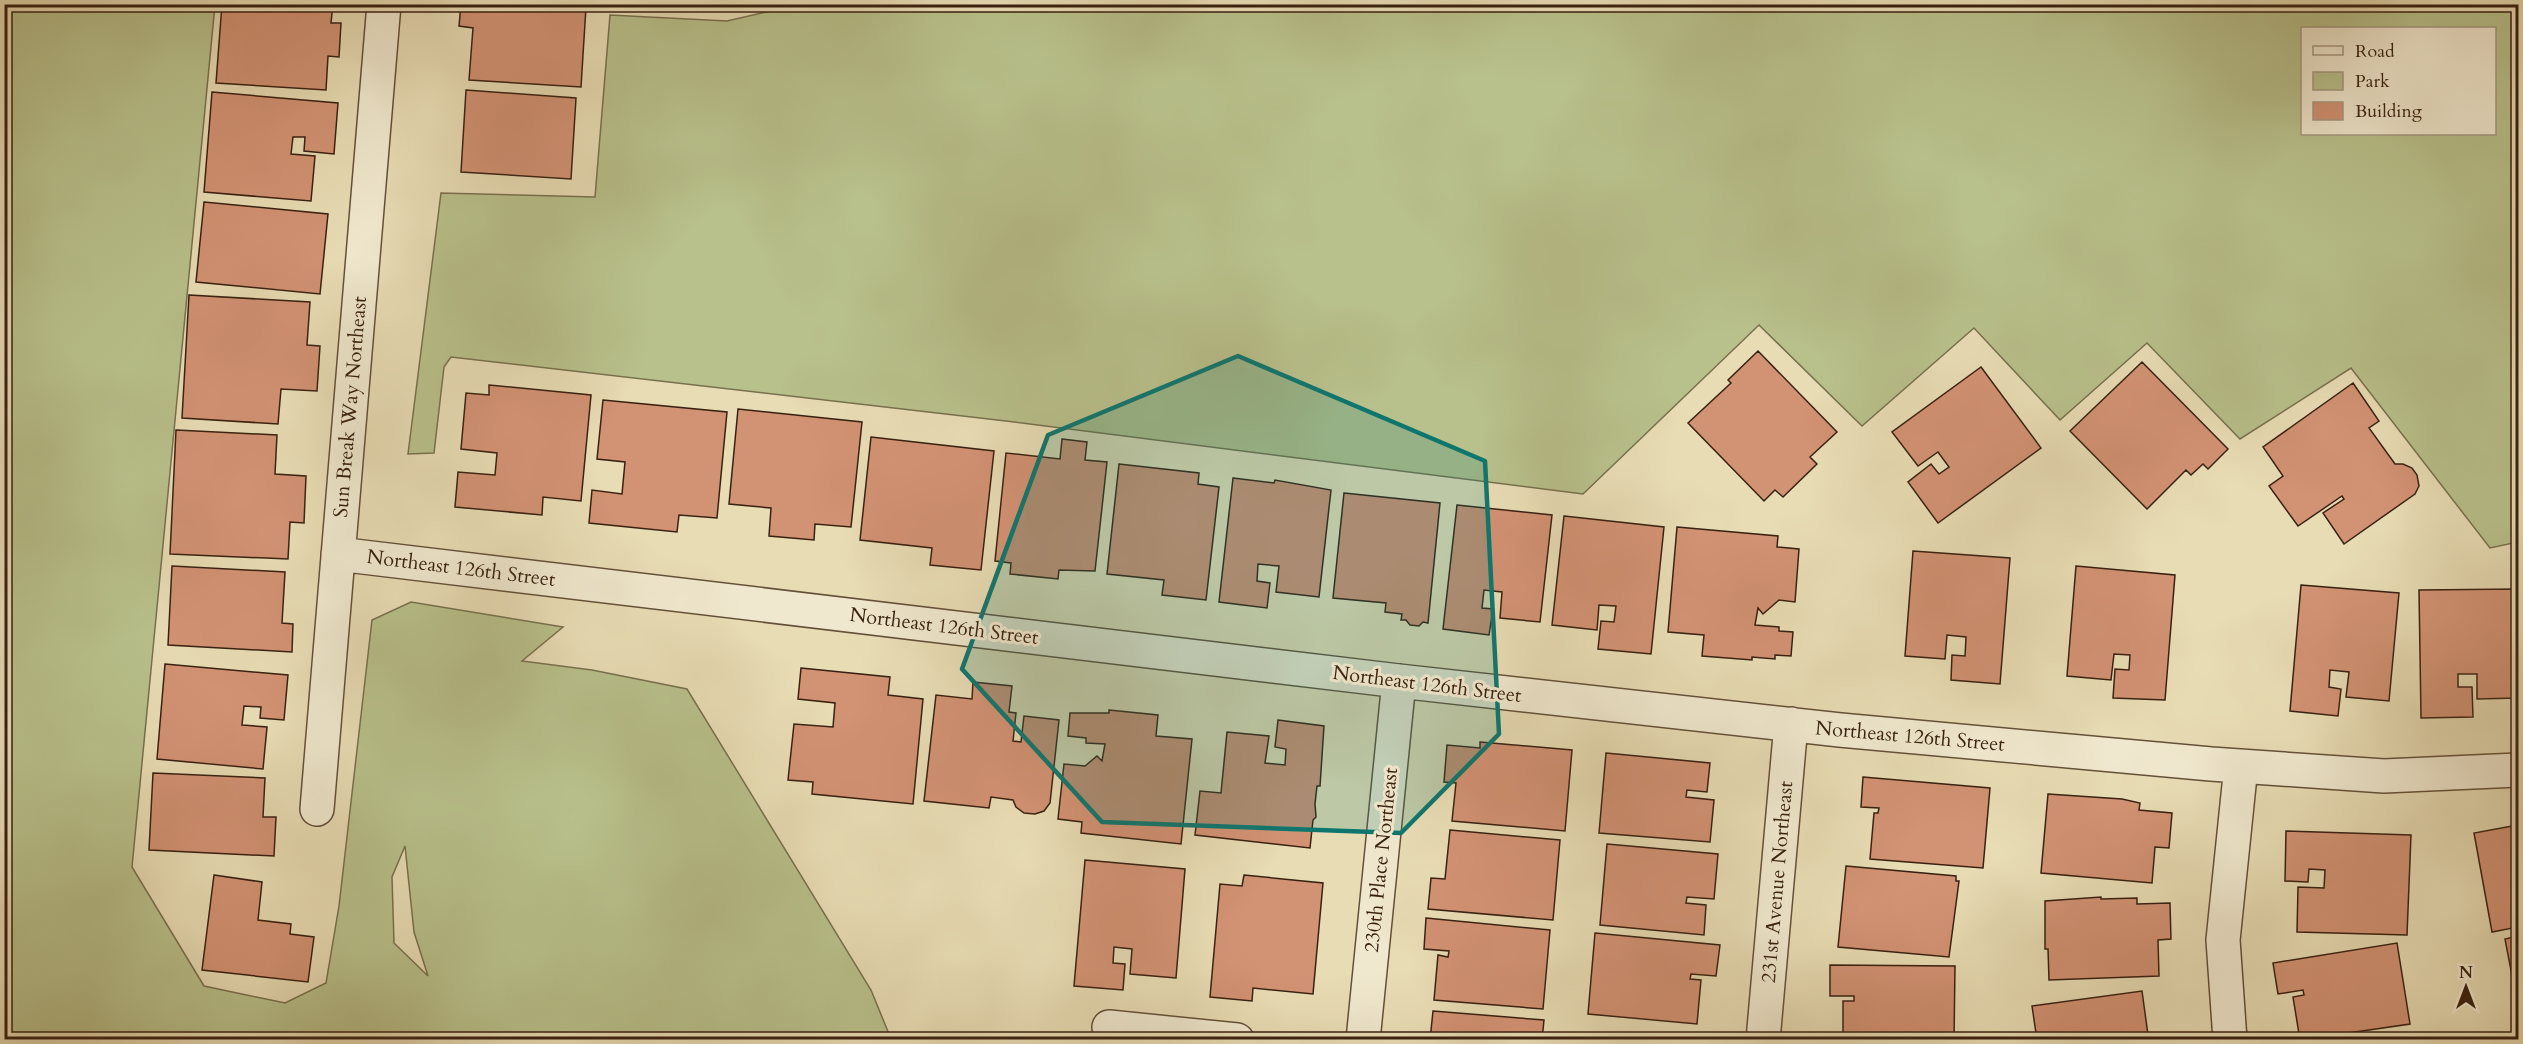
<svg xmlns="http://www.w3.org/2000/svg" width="2523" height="1044" font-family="Cardo,serif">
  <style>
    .green { fill: #b8c08b; stroke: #78704e; stroke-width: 1.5; fill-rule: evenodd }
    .building { fill: #d29274; stroke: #382110; stroke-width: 1.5 }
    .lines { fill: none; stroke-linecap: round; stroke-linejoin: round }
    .street-casing { stroke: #645039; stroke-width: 36 }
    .street { stroke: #f0e8ce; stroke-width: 33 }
    .marked { fill: #0f766e; fill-opacity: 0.2; stroke: #0f766e; stroke-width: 4.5; stroke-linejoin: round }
    .labels { text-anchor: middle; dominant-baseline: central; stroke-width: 6; stroke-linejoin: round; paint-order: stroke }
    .street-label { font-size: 20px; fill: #382110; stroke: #f0e8ce }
  </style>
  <rect width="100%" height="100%" fill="#e8dcb4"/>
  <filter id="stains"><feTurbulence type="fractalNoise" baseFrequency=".00333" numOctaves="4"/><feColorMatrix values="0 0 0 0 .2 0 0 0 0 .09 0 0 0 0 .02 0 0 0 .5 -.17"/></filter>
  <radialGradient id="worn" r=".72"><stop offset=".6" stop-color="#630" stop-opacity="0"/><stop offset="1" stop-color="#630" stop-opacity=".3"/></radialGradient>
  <path class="green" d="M 801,4 L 2518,5 L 2518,542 L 2490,548 L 2351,368 L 2240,439 L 2147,343 L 2060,420 L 1974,328 L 1862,426 L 1759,325 L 1583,494 L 1006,421 L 451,357 L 444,367 L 434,453 L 408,454 L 441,193 L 595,197 L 610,15 L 727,21 ZM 2302,28 L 2494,28 L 2494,134 L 2302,134 Z
    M 4,5 L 215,5 L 132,867 L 204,986 L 285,1003 L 326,983 L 339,906 L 372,620 L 411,602 L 563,627 L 522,661 L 592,670 L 687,689 L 871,990 L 891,1039 L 5,1039 ZM 405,846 L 414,932 L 428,976 L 394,943 L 392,877 Z"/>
  <path class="building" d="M 222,4 L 333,4 L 331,23 L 341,23 L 339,57 L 328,56 L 326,90 L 216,83 Z
    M 461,4 L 586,7 L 581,87 L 469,80 L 473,28 L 459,26 Z
    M 466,90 L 576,98 L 571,179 L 461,172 Z
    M 212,92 L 338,103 L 334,154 L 304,151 L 305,137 L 293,137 L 291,154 L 315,156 L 311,201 L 204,192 Z
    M 204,202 L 328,214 L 320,294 L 196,282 Z
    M 189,295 L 310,302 L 307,345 L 320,346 L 317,391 L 281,389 L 278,424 L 182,418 Z
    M 1758,351 L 1837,432 L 1810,457 L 1817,464 L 1783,497 L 1775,490 L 1764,501 L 1688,423 L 1731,383 L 1728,380 Z
    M 2142,362 L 2228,449 L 2208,469 L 2203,464 L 2191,475 L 2186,470 L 2147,509 L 2070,431 Z
    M 1981,367 L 2041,448 L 1938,523 L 1908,482 L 1931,464 L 1939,474 L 1949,467 L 1938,452 L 1918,466 L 1892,432 Z
    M 2353,383 L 2379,421 L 2369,428 L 2395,464 L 2403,464 L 2412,468 L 2417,475 L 2419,486 L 2415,494 L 2344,544 L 2323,513 L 2344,499 L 2342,496 L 2298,526 L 2269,486 L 2283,476 L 2263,447 Z
    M 489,385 L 591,395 L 581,501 L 543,497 L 542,515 L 455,507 L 458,472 L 495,475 L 497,453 L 461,449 L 466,393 L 489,395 Z
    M 603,400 L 727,412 L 717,518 L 679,515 L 677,532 L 589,523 L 592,490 L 622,494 L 625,462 L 597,459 Z
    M 738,409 L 862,422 L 851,527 L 815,524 L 814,540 L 769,536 L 771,508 L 729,504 Z
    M 176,430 L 277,435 L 275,474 L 306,476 L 304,523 L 290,522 L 288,559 L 170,554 Z
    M 871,437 L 994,451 L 981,570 L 930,565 L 932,548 L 860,540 Z
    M 1062,439 L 1087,442 L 1085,460 L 1107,462 L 1095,571 L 1059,570 L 1058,579 L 1010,574 L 1011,563 L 995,561 L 1006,453 L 1060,459 Z
    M 1119,464 L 1199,473 L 1198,484 L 1219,487 L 1206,600 L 1162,595 L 1164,580 L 1107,574 Z
    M 1233,478 L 1274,483 L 1275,480 L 1331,490 L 1319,597 L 1276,592 L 1279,566 L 1258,564 L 1257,581 L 1270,583 L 1267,608 L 1219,602 Z
    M 1344,493 L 1440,503 L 1428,623 L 1423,622 L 1419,626 L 1410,625 L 1406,620 L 1401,620 L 1402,614 L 1385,612 L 1386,603 L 1333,598 Z
    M 1457,505 L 1552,515 L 1540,622 L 1500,618 L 1502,592 L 1484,590 L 1482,608 L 1493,609 L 1489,635 L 1443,629 Z
    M 1564,516 L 1664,527 L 1651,654 L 1598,649 L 1601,621 L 1614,622 L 1616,606 L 1599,605 L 1597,630 L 1552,625 Z
    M 1677,527 L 1778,536 L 1777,547 L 1799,549 L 1795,602 L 1779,600 L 1763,614 L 1758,608 L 1755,625 L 1779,627 L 1779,631 L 1793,632 L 1791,656 L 1775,655 L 1775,659 L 1752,657 L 1752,660 L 1702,656 L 1704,635 L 1668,632 Z
    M 1913,551 L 2010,558 L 2000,684 L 1951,680 L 1952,655 L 1965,656 L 1966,637 L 1947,635 L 1945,659 L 1905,656 Z
    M 172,566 L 285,572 L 282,623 L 293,624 L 292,652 L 168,645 Z
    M 2076,566 L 2175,575 L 2165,700 L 2113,698 L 2115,669 L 2129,670 L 2130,655 L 2114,654 L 2111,680 L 2067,676 Z
    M 2301,585 L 2399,593 L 2389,701 L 2346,697 L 2349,672 L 2330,670 L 2329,687 L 2341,689 L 2338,716 L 2290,711 Z
    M 2518,589 L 2518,698 L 2477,699 L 2477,674 L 2458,674 L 2458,687 L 2472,687 L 2473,717 L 2421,718 L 2419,590 Z
    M 165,664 L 288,675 L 284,720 L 260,718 L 261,707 L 244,706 L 242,725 L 267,727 L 263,769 L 157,759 Z
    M 801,668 L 890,677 L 888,695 L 923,699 L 913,804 L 812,794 L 813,782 L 788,780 L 794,724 L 833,727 L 835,703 L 798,699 Z
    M 973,682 L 1012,686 L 1009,712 L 1016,713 L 1013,741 L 1021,742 L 1024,716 L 1059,720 L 1050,803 L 1044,811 L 1035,814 L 1024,813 L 1016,807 L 1013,800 L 991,797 L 989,808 L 924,801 L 936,695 L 972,699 Z
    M 1109,710 L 1158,715 L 1156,736 L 1192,739 L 1181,844 L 1081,833 L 1082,822 L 1058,819 L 1064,764 L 1085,766 L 1097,756 L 1102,761 L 1105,744 L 1086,743 L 1086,738 L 1068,736 L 1070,713 L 1109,713 Z
    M 1278,720 L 1324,726 L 1320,786 L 1317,786 L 1315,804 L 1316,817 L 1313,820 L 1310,848 L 1195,835 L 1200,791 L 1221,793 L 1227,732 L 1269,736 L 1265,763 L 1285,765 L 1286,749 L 1275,747 Z
    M 1480,742 L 1572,750 L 1565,831 L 1452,821 L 1456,783 L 1444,782 L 1447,745 L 1480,748 Z
    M 1606,753 L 1710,763 L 1707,792 L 1687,790 L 1686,797 L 1714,800 L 1710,842 L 1599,833 Z
    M 153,773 L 265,778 L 263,817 L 276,817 L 274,856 L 149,850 Z
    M 1863,777 L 1990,788 L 1983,868 L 1870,859 L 1874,813 L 1878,813 L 1879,808 L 1861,807 Z
    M 2048,794 L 2122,799 L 2140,803 L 2139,810 L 2172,813 L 2169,848 L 2155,847 L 2152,883 L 2041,873 Z
    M 2518,825 L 2518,927 L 2492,932 L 2474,833 Z
    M 1450,830 L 1560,840 L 1553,920 L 1428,909 L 1431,878 L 1445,879 Z
    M 2286,831 L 2411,835 L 2407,935 L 2297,932 L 2298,887 L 2324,888 L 2325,870 L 2309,869 L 2308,882 L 2285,881 Z
    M 1607,844 L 1718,854 L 1714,899 L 1687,897 L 1686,903 L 1706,905 L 1704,935 L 1600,925 Z
    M 1085,860 L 1185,869 L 1176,978 L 1130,974 L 1132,949 L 1114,947 L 1113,963 L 1125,964 L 1123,990 L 1074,986 Z
    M 1846,866 L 1956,876 L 1956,881 L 1959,881 L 1949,957 L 1838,947 Z
    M 214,875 L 262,882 L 258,920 L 291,924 L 290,934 L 314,937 L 308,982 L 202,970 Z
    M 1244,875 L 1323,883 L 1313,994 L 1253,988 L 1252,1001 L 1210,997 L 1220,884 L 1242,886 Z
    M 2101,897 L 2101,899 L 2137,898 L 2137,904 L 2170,903 L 2171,939 L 2158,940 L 2159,976 L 2049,980 L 2048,949 L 2045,949 L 2045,901 Z
    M 1426,918 L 1550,930 L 1543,1009 L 1434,1000 L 1438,955 L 1448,957 L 1449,951 L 1424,949 Z
    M 1595,933 L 1720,945 L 1716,976 L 1691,974 L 1690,979 L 1701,980 L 1697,1024 L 1588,1014 Z
    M 2518,936 L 2518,1007 L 2505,939 Z
    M 2397,943 L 2410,1024 L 2300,1040 L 2293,997 L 2304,995 L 2303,990 L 2278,994 L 2273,963 Z
    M 1830,965 L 1955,966 L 1954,1040 L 1843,1040 L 1843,1001 L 1854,1001 L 1854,996 L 1830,996 Z
    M 2142,991 L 2148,1035 L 2145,1035 L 2145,1040 L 2037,1040 L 2032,1006 Z
    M 1433,1011 L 1544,1020 L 1542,1040 L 1430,1040 Z
    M 2411,1033 L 2412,1040 L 2371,1040 Z"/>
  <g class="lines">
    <g class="street-casing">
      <path id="street" d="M 338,554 L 1399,681 L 1840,730 L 2211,764 L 2384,776 L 2518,770
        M 317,809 L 384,4
        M 1109,1027 L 1237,1040
        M 1363,1040 L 1399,681
        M 1763,1040 L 1791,724
        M 2230,1040 L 2223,940 L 2241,766"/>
    </g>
    <use href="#street" class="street"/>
  </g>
  <path class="marked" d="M 1238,356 L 1485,461 L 1499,734 L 1401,833 L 1102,822 L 962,669 L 1048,435 Z"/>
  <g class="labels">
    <g class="street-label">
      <text transform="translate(350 407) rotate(-85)">Sun Break Way Northeast</text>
      <text transform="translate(461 568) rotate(7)">Northeast 126th Street</text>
      <text transform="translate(944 626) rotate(7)">Northeast 126th Street</text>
      <text transform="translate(1427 684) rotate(7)">Northeast 126th Street</text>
      <text transform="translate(1910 736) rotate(5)">Northeast 126th Street</text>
      <text transform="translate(1381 860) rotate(-84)">230th Place Northeast</text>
      <text transform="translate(1777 882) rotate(-85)">231st Avenue Northeast</text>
    </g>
  </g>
  <rect width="2523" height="1044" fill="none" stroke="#e8dcb4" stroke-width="24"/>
  <rect x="6" y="6" width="2511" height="1032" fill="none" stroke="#382110" stroke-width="3"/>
  <rect x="12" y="12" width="2499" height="1020" fill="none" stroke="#382110" stroke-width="1.5"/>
  <rect x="2301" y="27" width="195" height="108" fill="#f0e8ce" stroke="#a69882" stroke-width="1.5"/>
  <rect x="2313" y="46" width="30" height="9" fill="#f0e8ce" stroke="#a69882" stroke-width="1.5"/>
  <text x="2355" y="57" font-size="18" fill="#382110">Road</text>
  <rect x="2313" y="72" width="30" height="18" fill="#b8c08b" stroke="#a69882" stroke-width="1.5"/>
  <text x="2355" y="87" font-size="18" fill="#382110">Park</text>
  <rect x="2313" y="102" width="30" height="18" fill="#d29274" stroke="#a69882" stroke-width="1.5"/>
  <text x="2355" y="117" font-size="18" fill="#382110">Building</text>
  <g transform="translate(2466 987)" stroke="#f0e8ce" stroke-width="4.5" paint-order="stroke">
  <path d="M0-4.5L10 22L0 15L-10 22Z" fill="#382110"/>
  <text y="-9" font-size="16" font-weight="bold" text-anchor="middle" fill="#382110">N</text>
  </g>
  <rect width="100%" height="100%" filter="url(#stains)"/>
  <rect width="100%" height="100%" fill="url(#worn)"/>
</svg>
